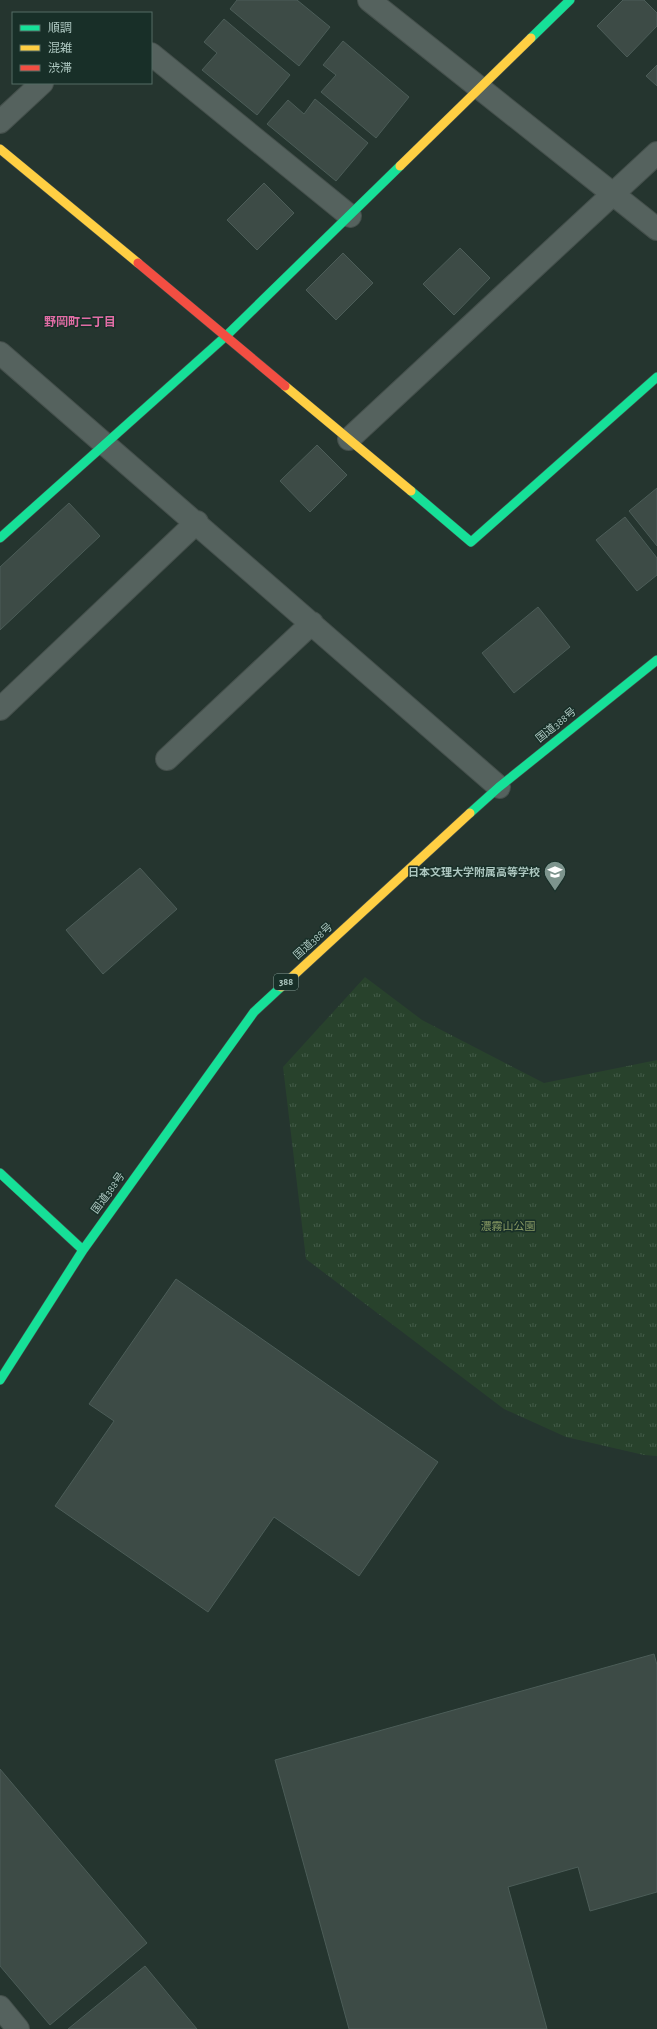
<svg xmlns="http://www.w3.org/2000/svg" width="657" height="2029" font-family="'Alegreya Sans','Noto Sans JP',sans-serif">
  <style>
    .park { fill: url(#park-tufts) }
    .building { fill: #3d4b46; stroke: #4c5d58 }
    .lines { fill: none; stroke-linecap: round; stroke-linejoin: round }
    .street-casing { stroke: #45504c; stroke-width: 24 }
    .fast-casing { stroke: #45504c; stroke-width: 10 }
    .slow-casing { stroke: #45504c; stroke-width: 10 }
    .jam-casing { stroke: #45504c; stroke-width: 10 }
    .street { stroke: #55625e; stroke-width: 22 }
    .fast { stroke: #16e098; stroke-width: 9 }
    .slow { stroke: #ffcf43; stroke-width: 9 }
    .jam { stroke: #f24e42; stroke-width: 9 }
    .labels { text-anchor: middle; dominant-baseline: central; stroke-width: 3; stroke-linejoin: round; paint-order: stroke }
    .shield { fill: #182f28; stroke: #809992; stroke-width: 1 }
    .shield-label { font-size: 10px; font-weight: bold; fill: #adc7c0 }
    .street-label { font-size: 11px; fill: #adc7c0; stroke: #182f28 }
    .poi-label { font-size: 11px; font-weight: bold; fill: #adc7c0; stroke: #182f28; text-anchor: end }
    .park-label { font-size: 11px; fill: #889a63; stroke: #182f28 }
    .neighbourhood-label { font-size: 12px; font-weight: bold; fill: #e16da5; stroke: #182f28 }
  </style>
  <defs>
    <pattern id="park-tufts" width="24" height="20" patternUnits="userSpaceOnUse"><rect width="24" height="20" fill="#28422c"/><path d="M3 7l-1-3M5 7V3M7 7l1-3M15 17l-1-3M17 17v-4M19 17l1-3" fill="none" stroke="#445c49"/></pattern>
  </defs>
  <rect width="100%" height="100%" fill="#25352f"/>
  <path class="park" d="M 365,977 L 422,1020 L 544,1083 L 657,1060 L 657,1456 L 644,1455 L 566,1437 L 504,1409 L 306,1259 L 283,1067 Z"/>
  <path class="building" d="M 237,0 L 297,0 L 330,27 L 299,66 L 230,9 Z
    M 623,0 L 644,0 L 657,13 L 657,26 L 627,57 L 597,26 Z
    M 224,19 L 290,75 L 257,115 L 202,70 L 217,53 L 204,42 Z
    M 343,41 L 409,97 L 376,138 L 321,92 L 336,75 L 323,65 Z
    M 657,65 L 657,86 L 646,76 Z
    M 315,99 L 368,143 L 336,181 L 267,124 L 288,100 L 304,114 Z
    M 264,183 L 294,213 L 257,250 L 227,220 Z
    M 460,248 L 490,278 L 454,315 L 423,284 Z
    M 343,253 L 373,283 L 336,320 L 306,290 Z
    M 317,445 L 347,475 L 310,512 L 280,481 Z
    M 657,488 L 657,546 L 629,511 Z
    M 69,503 L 100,536 L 0,630 L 0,567 Z
    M 625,517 L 657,558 L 657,575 L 637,591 L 596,540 Z
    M 538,607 L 570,647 L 514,693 L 482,653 Z
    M 140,868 L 177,909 L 103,974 L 66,930 Z
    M 176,1279 L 438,1462 L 359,1576 L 274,1517 L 208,1612 L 55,1506 L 114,1421 L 89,1404 Z
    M 654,1654 L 657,1665 L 657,1892 L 590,1911 L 578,1867 L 508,1887 L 547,2029 L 349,2029 L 275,1760 Z
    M 0,1769 L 147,1943 L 50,2025 L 0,1966 Z
    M 145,1966 L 197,2029 L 68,2029 Z"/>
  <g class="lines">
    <g class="street-casing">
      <path id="street" d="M 369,0 L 657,229
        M 151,54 L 350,216
        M 0,122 L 42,83
        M 0,353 L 499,787
        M 349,439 L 657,153
        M 0,709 L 197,522
        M 167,759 L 312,623
        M 0,2007 L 18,2029"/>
    </g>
    <g class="fast-casing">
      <path id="fast" d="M 531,38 L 570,0
        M 411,491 L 471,542 L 657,377
        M 0,538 L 226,336 L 400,166
        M 470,813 L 499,787 L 657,660
        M 0,1173 L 83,1250
        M 0,1380 L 83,1250 L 254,1012 L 281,987"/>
    </g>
    <g class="slow-casing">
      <path id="slow" d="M 0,149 L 138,263
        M 400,166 L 531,38
        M 285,386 L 411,491
        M 281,987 L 470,813"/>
    </g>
    <g class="jam-casing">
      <path id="jam" d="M 138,263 L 285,386"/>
    </g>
    <use href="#street" class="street"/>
    <use href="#fast" class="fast"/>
    <use href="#slow" class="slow"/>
    <use href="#jam" class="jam"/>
  </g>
  <defs>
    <g id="school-pin" transform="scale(1.15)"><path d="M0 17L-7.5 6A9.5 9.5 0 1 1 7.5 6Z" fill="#7d948d" stroke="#182f28"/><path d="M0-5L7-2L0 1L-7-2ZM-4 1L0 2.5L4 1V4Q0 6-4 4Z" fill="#fff"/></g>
  </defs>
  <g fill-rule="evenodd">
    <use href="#school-pin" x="555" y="872"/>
  </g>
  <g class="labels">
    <rect class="shield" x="274" y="974" width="24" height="16" rx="3"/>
    <g class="shield-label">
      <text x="286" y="982">388</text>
    </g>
    <g class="street-label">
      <text transform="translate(556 725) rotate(-39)">国道388号</text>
      <text transform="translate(313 941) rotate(-42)">国道388号</text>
      <text transform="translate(108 1193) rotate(-54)">国道388号</text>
    </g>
    <g class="poi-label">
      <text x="540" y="872">日本文理大学附属高等学校</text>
    </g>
    <g class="park-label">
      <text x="508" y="1226">濃霧山公園</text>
    </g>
    <g class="neighbourhood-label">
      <text x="80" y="322">野岡町二丁目</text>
    </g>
  </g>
  <rect x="12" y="12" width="140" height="72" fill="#182f28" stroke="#546c65"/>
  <rect x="20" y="25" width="20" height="6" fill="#16e098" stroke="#546c65"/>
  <text x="48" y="32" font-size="12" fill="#adc7c0">順調</text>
  <rect x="20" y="45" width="20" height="6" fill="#ffcf43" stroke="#546c65"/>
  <text x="48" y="52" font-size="12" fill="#adc7c0">混雑</text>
  <rect x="20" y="65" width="20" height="6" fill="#f24e42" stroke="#546c65"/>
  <text x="48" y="72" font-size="12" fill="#adc7c0">渋滞</text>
</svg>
